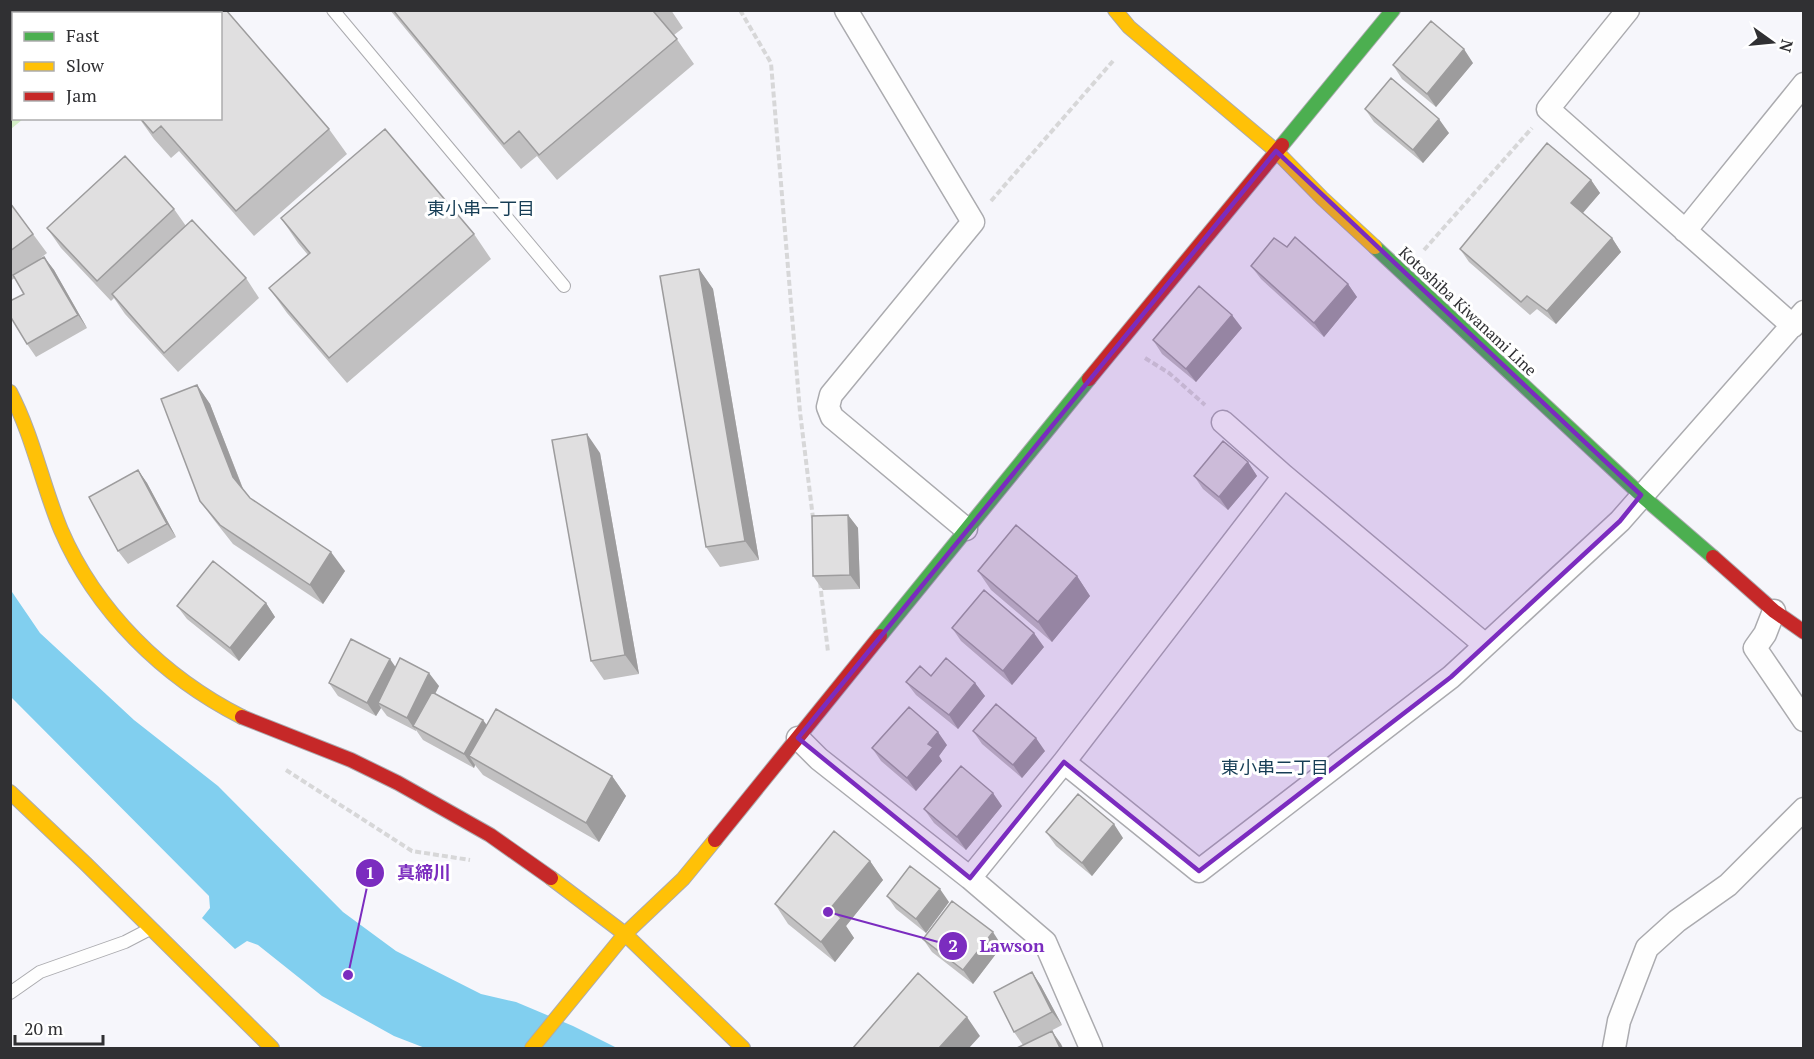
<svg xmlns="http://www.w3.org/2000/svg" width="1814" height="1059" font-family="'PT Serif','Noto Sans JP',serif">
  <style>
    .green { fill: #d4eec7 }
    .water { fill: #81cfef }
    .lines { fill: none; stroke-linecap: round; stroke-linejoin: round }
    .lane-casing { stroke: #ababaf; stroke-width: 14 }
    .street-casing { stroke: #ababaf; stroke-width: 25 }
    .fast-casing { stroke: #ababaf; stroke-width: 16 }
    .slow-casing { stroke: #ababaf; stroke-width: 16 }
    .jam-casing { stroke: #ababaf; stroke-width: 16 }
    .path { stroke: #d7d7d8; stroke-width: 4; stroke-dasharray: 6 3; stroke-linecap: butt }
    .lane { stroke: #fefefe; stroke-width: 12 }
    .street { stroke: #fefefe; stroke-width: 22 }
    .fast { stroke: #4caf50; stroke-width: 14 }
    .slow { stroke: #ffc107; stroke-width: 14 }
    .jam { stroke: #c62828; stroke-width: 14 }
    .wall { fill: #c1c0c1 }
    .shaded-wall { fill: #9d9c9d }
    .building { fill: #e0dfe0; stroke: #9d9c9d; stroke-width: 1.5 }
    .marked { fill: #7b2cbf; fill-opacity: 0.2; stroke: #7b2cbf; stroke-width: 4.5; stroke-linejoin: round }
    .labels { text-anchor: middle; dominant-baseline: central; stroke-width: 6; stroke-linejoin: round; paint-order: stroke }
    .street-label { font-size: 16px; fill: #303033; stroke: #fff }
    .neighbourhood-label { font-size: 18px; fill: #163d55; stroke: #fff }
    .leader { fill: none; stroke: #7b2cbf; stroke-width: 2 }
    .callout-dot { fill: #7b2cbf; stroke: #fff; stroke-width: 2 }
    .mark-label { font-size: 18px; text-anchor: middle; font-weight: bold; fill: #fff }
    .callout-label { font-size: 18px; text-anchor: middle; font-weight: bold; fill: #7b2cbf; stroke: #fff; stroke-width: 6; stroke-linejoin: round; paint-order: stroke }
  </style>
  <rect width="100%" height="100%" fill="#f6f6fb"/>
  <path class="green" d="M 13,77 L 14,118 L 23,119 L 11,129 L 11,79 Z"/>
  <path class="water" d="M 10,589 L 40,633 L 134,720 L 218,786 L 343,912 L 396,951 L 481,994 L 516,1002 L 573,1026 L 617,1048 L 425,1048 L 394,1036 L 322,996 L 258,945 L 247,941 L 235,949 L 202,918 L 210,908 L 209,896 L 11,697 Z"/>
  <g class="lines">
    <g class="lane-casing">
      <path id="lane" d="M 333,10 L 564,286
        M 10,993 L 40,972 L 125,942 L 150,929"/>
    </g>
    <g class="street-casing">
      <path id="street" d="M 846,10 L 973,222 L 831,395 L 828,407 L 832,417 L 966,529
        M 1628,10 L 1548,109 L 1793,326
        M 1685,231 L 1804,84
        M 1223,422 L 1284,476
        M 1774,611 L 1765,634 L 1755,648 L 1804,720
        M 798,738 L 819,759 L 970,878 L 1045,942 L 1091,1048
        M 1064,762 L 1199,871 L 1451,677 L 1620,521 L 1804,312
        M 970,878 L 1064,762 L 1284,476 L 1484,644
        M 1614,1048 L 1619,1021 L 1647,948 L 1677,921 L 1728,885 L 1804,809"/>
    </g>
    <g class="fast-casing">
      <path id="fast" d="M 25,14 L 28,10
        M 1282,145 L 1393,10
        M 1375,247 L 1641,495 L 1713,557
        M 880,636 L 1089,379"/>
    </g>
    <g class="slow-casing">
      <path id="slow" d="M 1115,10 L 1129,27 L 1276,151 L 1322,198 L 1375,247
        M 10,392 C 33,436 42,484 61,530 C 96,611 163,677 242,717
        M 10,792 L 86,864 L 272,1048
        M 551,878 L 625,934 L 743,1048
        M 532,1048 L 625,934 L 683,879 L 715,840"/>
    </g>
    <g class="jam-casing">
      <path id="jam" d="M 1089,379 L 1282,145
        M 1713,557 L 1774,611 L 1804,632
        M 242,717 L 351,760 L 398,783 L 490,835 L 551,878
        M 715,840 L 880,636"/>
    </g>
    <path class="path" d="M 740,10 L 771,63 L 800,412 L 813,518
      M 991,201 L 1113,61
      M 1424,250 L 1532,128
      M 1145,358 L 1169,373 L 1205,405
      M 820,582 L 828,652
      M 286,770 L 412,851 L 470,860"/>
    <use href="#lane" class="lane"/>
    <use href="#street" class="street"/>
    <use href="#fast" class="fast"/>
    <use href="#slow" class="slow"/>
    <use href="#jam" class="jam"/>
  </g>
  <path class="wall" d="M 390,10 L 671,10 L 683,28 L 674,35 L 694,64 L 557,180 L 537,156 L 521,169 Z
    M 1473,63 L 1436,107 L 1402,79 L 1393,65 Z
    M 1365,109 L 1449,133 L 1423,163 L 1374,122 Z
    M 139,118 L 220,118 L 329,129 L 347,154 L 254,236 L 179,151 L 171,158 L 154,139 Z
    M 1591,180 L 1600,193 L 1583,213 L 1612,238 L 1621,252 L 1556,324 L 1537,309 L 1530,315 L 1469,262 L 1460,249 Z
    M 10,203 L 47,253 L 37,261 L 44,257 L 54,270 L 87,328 L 36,357 L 27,344 L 24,294 L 15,278 L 10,281 Z
    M 174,209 L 186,226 L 246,278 L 259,298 L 178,372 L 125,314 L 114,298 L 111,301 L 61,248 L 47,228 Z
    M 281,218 L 474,234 L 491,259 L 347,383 L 287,313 L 269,288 L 308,255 L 298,243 Z
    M 1287,247 L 1348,284 L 1357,297 L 1324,337 L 1261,279 L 1251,266 Z
    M 699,269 L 713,289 L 759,560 L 720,567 L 706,547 Z
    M 1242,328 L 1196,382 L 1162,354 L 1153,340 Z
    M 197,385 L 210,404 L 244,491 L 250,498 L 345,571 L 323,604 L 233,544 L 214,520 L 200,501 Z
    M 600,453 L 639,674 L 604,680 L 591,661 Z
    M 1248,462 L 1257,476 L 1228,510 L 1203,489 L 1194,476 Z
    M 138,470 L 147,483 L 176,537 L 128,564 L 118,551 Z
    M 848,515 L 858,528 L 860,589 L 823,590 L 813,576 Z
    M 978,571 L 1077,576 L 1090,596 L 1052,642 L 991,590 Z
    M 266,603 L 275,617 L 239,661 L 187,619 L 177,606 Z
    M 952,628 L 1044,647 L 1012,685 L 961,641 Z
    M 396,667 L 439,686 L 435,694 L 483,720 L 487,725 L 612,776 L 626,796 L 599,842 L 483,775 L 475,765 L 474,768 L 423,740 L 416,730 L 416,731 L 387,716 L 381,708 L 376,716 L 338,696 L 329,683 Z
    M 906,682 L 975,683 L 985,696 L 958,729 L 916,695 Z
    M 973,731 L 1045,751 L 1022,778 L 982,744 Z
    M 947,745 L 939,756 L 942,761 L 916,791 L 881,761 L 872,748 Z
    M 1002,806 L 966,850 L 934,823 L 924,809 Z
    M 1046,832 L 1123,838 L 1092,876 L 1056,846 Z
    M 870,861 L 883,880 L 846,926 L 854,938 L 835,962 L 788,924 L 775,904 Z
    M 887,896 L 949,902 L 926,933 L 896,909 Z
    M 923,939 L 1002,946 L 973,984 L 932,952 Z
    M 1032,972 L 1041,986 L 1062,1025 L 1032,1041 L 1061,1044 L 1023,1045 L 1014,1032 Z"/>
  <path class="shaded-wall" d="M 1464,49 L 1473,63 L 1436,107 L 1427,94 Z
    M 1439,119 L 1449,133 L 1423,163 L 1413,150 Z
    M 1591,180 L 1600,193 L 1580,216 L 1571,203 Z
    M 1612,238 L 1621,252 L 1556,324 L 1547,311 Z
    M 44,257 L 54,270 L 87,328 L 78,315 Z
    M 699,269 L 713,289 L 759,560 L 745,541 Z
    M 1348,284 L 1357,297 L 1324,337 L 1314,323 Z
    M 1232,315 L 1242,328 L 1196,382 L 1186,369 Z
    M 197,385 L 210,404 L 246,497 L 233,477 Z
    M 587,434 L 600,453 L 639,674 L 625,655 Z
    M 1248,462 L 1257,476 L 1228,510 L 1219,497 Z
    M 138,470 L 147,483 L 176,537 L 167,524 Z
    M 848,515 L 858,528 L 860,589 L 850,575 Z
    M 331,552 L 345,571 L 323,604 L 310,585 Z
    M 1077,576 L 1090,596 L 1052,642 L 1038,622 Z
    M 266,603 L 275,617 L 239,661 L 230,648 Z
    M 1034,633 L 1044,647 L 1012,685 L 1003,671 Z
    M 390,659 L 399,672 L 378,703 L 381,708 L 376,716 L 367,703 Z
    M 429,673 L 439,686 L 417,729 L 413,726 L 416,731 L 407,718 Z
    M 975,683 L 985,696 L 958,729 L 949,715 Z
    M 483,720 L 492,733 L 469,756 L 475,765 L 474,768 L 464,754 Z
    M 938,732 L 947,745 L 939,756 L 942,761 L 916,791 L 907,778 L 928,744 Z
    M 1036,738 L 1045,751 L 1022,778 L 1013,765 Z
    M 612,776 L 626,796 L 599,842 L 586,823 Z
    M 993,793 L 1002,806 L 966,850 L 957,837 Z
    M 1114,824 L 1123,838 L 1092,876 L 1082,863 Z
    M 870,861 L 883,880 L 846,926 L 854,938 L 835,962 L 821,942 L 830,909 Z
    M 940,889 L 949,902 L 926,933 L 916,919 Z
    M 993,932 L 1002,946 L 973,984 L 963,970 Z
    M 1032,972 L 1041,986 L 1062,1025 L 1052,1012 Z
    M 967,1017 L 980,1036 L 969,1048 L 939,1048 Z
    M 1052,1031 L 1061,1044 L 1063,1048 L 1060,1048 Z"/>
  <path class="building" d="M 193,10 L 226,10 L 329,129 L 236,211 L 161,126 L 153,133 L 140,118 L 220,118 L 220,14 L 189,14 Z
    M 393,10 L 656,10 L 654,12 L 677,39 L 539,155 L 519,131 L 504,144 Z
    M 1431,21 L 1464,49 L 1427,94 L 1393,65 Z
    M 1391,78 L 1439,119 L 1413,150 L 1365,109 Z
    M 385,129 L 474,234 L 329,358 L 269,288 L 310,253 L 281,218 Z
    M 1547,143 L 1591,180 L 1571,203 L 1612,238 L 1547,311 L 1527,296 L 1521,302 L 1460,249 Z
    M 125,156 L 174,209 L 97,281 L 47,228 Z
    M 10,203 L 33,234 L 10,251 Z
    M 192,220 L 246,278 L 164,353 L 112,294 Z
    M 1295,237 L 1348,284 L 1314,323 L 1251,266 L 1274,238 L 1287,247 Z
    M 44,257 L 78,315 L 27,344 L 10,316 L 10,301 L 24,294 L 13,275 Z
    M 699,269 L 745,541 L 706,547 L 660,276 Z
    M 1199,286 L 1232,315 L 1186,369 L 1153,340 Z
    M 197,385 L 233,477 L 250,498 L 331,552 L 310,585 L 220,525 L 200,501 L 161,399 Z
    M 587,434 L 625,655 L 591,661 L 552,440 Z
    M 1223,441 L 1248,462 L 1219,497 L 1194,476 Z
    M 138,470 L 167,524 L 118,551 L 89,497 Z
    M 848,515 L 850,575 L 813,576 L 812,516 Z
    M 1016,525 L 1077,576 L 1038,622 L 978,571 Z
    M 213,561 L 266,603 L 230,648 L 177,606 Z
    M 984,590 L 1034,633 L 1003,671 L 952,628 Z
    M 351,639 L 390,659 L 367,703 L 329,683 Z
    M 400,658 L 429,673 L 407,718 L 378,703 Z
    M 946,658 L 975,683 L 949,715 L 906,682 L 920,666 L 931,676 Z
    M 432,692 L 483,720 L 464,754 L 413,726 Z
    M 996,704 L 1036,738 L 1013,765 L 973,731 Z
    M 909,707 L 938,732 L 928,744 L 933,747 L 907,778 L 872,748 Z
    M 496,709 L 612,776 L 586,823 L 469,756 Z
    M 961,766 L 993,793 L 957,837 L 924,809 Z
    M 1078,794 L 1114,824 L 1082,863 L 1046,832 Z
    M 834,831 L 870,861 L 830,909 L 841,918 L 821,942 L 775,904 Z
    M 910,866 L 940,889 L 916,919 L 887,896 Z
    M 952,901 L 993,932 L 963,970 L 923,939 Z
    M 1032,972 L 1052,1012 L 1014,1032 L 994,992 Z
    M 918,973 L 967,1017 L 939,1048 L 853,1048 Z
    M 1052,1031 L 1060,1048 L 1017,1048 Z"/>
  <path class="marked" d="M 1276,151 L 1641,495 L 1620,521 L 1451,677 L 1199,871 L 1064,762 L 970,878 L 798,738 Z"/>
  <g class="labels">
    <g class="street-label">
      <text transform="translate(1468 311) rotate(43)">Kotoshiba Kiwanami Line</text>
    </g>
    <g class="neighbourhood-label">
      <text x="481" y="208">東小串一丁目</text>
      <text x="1275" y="767">東小串二丁目</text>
    </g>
  </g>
  <path class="leader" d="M348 975L370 873M828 912L953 946"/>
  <g class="callout-dot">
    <circle cx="348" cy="975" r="6"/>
    <circle cx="828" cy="912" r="6"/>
    <circle cx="370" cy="873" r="15"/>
    <circle cx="953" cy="946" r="15"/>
  </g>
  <g class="mark-label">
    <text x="370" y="879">1</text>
    <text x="953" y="952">2</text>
  </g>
  <g class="callout-label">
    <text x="424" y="879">真締川</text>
    <text x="1012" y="952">Lawson</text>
  </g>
  <rect width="1814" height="1059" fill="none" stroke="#303033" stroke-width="24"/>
  <rect x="12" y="12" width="210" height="108" fill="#ffffff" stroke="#acacad" stroke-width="1.5"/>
  <rect x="24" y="32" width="30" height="9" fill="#4caf50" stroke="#acacad" stroke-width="1.5"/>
  <text x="66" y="42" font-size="18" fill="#303033">Fast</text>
  <rect x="24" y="62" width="30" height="9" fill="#ffc107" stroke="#acacad" stroke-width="1.5"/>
  <text x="66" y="72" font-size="18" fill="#303033">Slow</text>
  <rect x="24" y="92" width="30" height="9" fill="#c62828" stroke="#acacad" stroke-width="1.5"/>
  <text x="66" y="102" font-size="18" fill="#303033">Jam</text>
  <g transform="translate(1772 42) rotate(105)" stroke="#ffffff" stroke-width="4.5" paint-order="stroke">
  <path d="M0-4.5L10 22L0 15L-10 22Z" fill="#303033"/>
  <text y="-9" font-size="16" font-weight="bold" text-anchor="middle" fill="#303033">N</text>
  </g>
  <path d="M15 1035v9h88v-9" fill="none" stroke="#303033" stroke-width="3"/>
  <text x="24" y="1035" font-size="18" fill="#303033" stroke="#ffffff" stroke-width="4.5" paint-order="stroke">20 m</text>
</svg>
